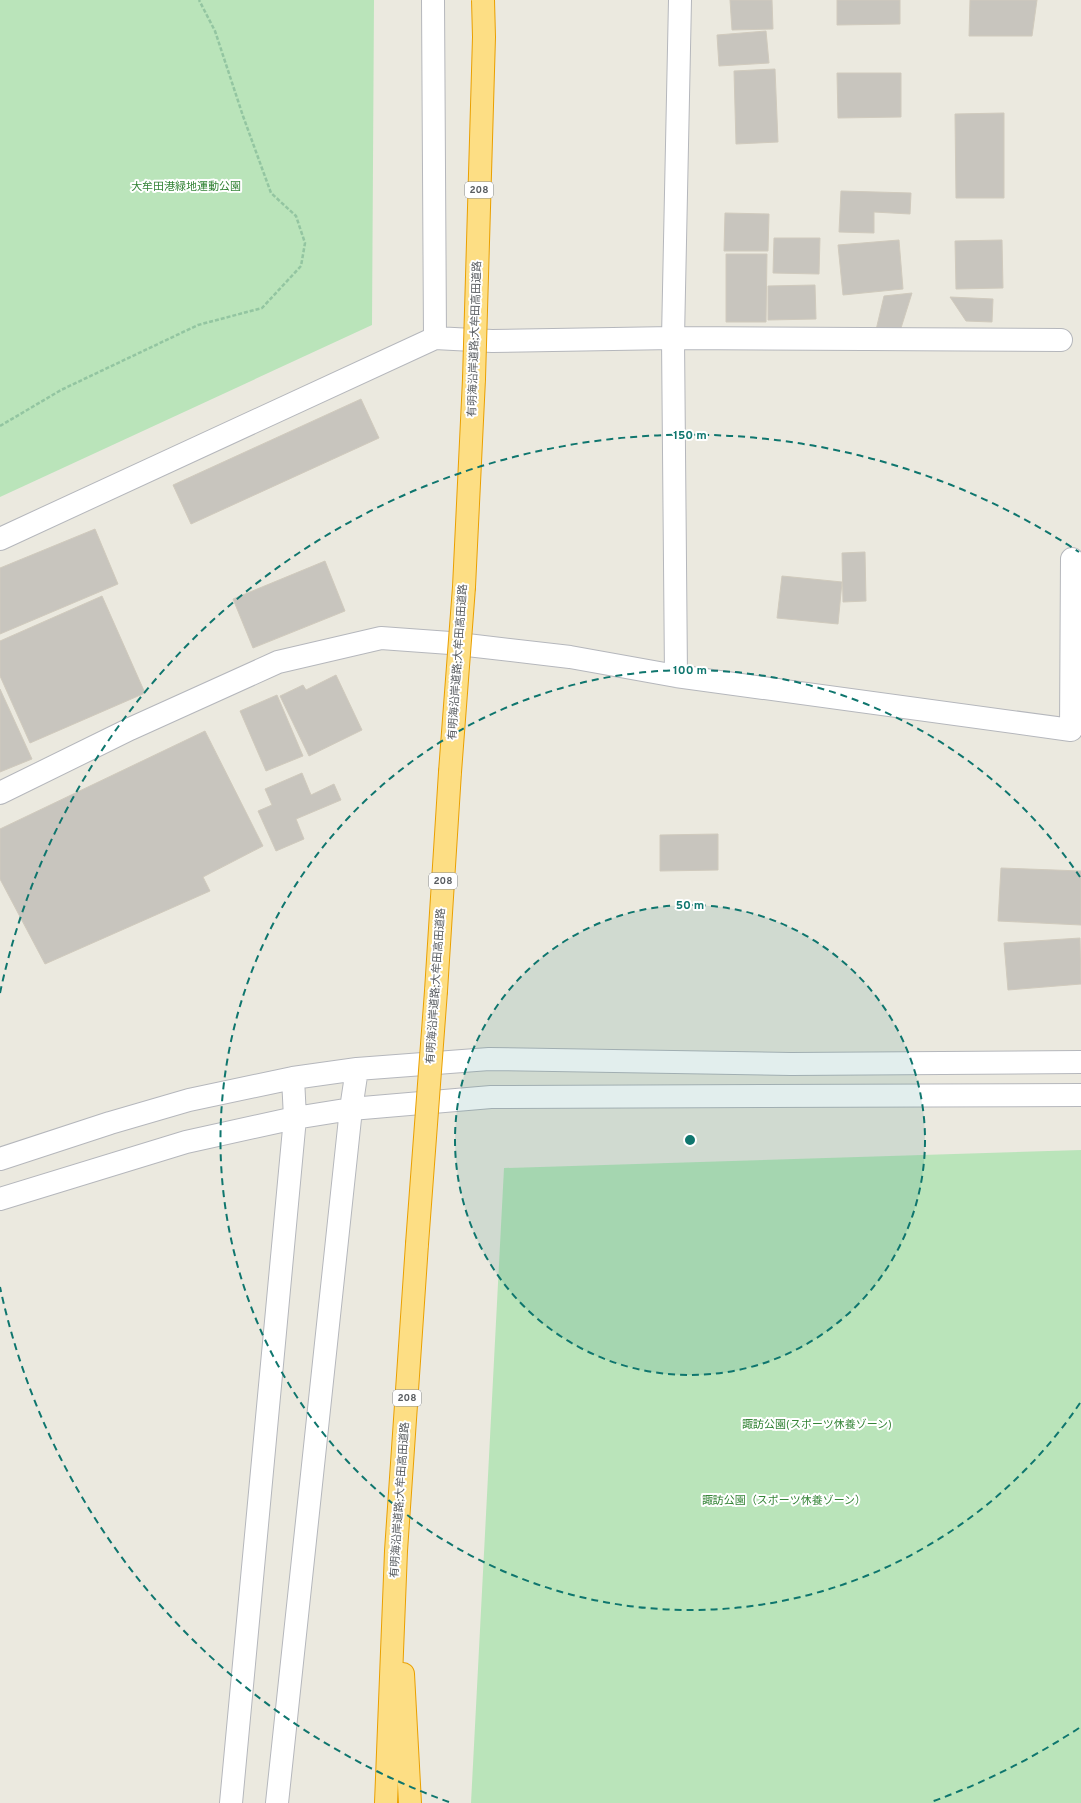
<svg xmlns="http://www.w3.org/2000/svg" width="1081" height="1803" font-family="Overpass,'Noto Sans JP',sans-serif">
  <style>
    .green { fill: #bae4ba }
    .building { fill: #c8c5be; stroke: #d0cabd }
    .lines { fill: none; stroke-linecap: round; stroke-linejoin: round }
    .minor-casing { stroke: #b5b7bc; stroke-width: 24 }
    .tertiary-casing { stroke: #b5b7bc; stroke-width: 24 }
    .motorway-casing { stroke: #eaa000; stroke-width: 24 }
    .path { stroke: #93c5a1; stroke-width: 2.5; stroke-dasharray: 4 2; stroke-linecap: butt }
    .minor { stroke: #fff; stroke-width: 22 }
    .tertiary { stroke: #fff; stroke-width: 22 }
    .motorway { stroke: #fdde84; stroke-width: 22 }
    .motorway-bridge-casing { stroke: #eaa000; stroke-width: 24; stroke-linecap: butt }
    .motorway-bridge { stroke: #fdde84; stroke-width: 22 }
    .ring { fill: none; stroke: #0f766e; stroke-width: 2; stroke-dasharray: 7 5 }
    .labels { text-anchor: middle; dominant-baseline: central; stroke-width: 4; stroke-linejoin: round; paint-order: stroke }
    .shield { fill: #fff; stroke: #8a8d90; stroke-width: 1 }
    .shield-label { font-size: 10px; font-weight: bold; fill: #585c60 }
    .park-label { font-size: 11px; fill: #348437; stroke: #fff }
    .street-label { font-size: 11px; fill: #585c60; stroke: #fff }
    .centre { fill: #0f766e; stroke: #fff; stroke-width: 2 }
    .ring-label { font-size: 12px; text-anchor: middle; font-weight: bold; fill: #0f766e; stroke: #fff; stroke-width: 4; stroke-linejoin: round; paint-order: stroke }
  </style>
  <rect width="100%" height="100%" fill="#ebe9df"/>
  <path class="green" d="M 0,0 L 374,0 L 372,325 L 0,497 Z
    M 1081,1150 L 1081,1803 L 471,1803 L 504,1168 Z"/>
  <path class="building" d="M 730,0 L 772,0 L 773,29 L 732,30 Z
    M 837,0 L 900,0 L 900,24 L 837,25 Z
    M 970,0 L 1037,0 L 1032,36 L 969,36 Z
    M 766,31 L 769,63 L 719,66 L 717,35 Z
    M 775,69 L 778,142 L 736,144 L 734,71 Z
    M 837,73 L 901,73 L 901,117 L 838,118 Z
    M 1004,113 L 1004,198 L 956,198 L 955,114 Z
    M 841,191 L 911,193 L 910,214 L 874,212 L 874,233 L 839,232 Z
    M 725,213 L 769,214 L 768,251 L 724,251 Z
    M 774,238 L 820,238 L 819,274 L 773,273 Z
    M 899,240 L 903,289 L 843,295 L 838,245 Z
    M 1002,240 L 1003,288 L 956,289 L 955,241 Z
    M 726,254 L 767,254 L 766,322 L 726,322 Z
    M 815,285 L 816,319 L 768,320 L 768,286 Z
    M 912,293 L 901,328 L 876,330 L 884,296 Z
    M 950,297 L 993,299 L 992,322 L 966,321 Z
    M 361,399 L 379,438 L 191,524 L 173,485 Z
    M 95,529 L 118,584 L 0,634 L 0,568 Z
    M 865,552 L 866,601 L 843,602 L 842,553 Z
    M 325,561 L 345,611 L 253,648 L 233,599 Z
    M 782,576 L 842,582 L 838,624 L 777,618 Z
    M 102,596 L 145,693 L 30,743 L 0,676 L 0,641 Z
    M 336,675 L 362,730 L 309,756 L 280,696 L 303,685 L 306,690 Z
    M 0,689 L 32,759 L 0,772 Z
    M 277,695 L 303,756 L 266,771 L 240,711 Z
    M 205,731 L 263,846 L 203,877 L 210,891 L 45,964 L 0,879 L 0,829 Z
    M 302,773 L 311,795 L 334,784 L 341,800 L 296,819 L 304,839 L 276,851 L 258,811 L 272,805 L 265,789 Z
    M 718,834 L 718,870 L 660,871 L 660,835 Z
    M 1001,868 L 1081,871 L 1081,925 L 998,921 Z
    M 1080,938 L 1081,984 L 1008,990 L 1004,943 Z"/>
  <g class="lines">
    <g class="minor-casing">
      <path id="minor" d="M 433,0 L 435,338
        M 0,539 L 435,338 L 492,341 L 673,338 L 1061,340
        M 676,676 L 673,338 L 680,0
        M 0,793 L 130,729 L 278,662 L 381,638 L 450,643 L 570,657 L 676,676 L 1071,730 L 1072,559"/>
    </g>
    <g class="tertiary-casing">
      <path id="tertiary" d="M 0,1159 L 110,1123 L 189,1100 L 293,1078 L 357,1069 L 489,1059 L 791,1064 L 1081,1062
        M 0,1199 L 186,1142 L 295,1118 L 351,1109 L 491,1097 L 1081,1095
        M 231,1803 L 295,1118 L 293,1078
        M 277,1803 L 351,1109 L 357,1069"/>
    </g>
    <g class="motorway-casing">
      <path id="motorway" d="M 464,587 L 474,379
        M 436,991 L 450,772
        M 403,1674 L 410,1803
        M 386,1803 L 396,1551 L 417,1244"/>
    </g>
    <path class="path" d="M 0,426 L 61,390 L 198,325 L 262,308 L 301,266 L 305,243 L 296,216 L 271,193 L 243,116 L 215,31 L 199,0"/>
    <use href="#minor" class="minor"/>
    <use href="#tertiary" class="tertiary"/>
    <use href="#motorway" class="motorway"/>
    <g class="motorway-bridge-casing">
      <path id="motorway-bridge" d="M 474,379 L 484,37 L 483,0
        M 450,772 L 464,587
        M 417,1244 L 436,991"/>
    </g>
    <use href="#motorway-bridge" class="motorway-bridge"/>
  </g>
  <circle cx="690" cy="1140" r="235" fill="#0f766e" fill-opacity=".12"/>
  <g class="ring">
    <circle cx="690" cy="1140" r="235"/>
    <path d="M1080 1403A470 470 0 1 1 1080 877"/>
    <path d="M1079 1728A705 705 0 0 1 931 1802M449 1802A705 705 0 0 1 0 1287M0 993A705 705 0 0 1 1079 552"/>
  </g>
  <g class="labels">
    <g class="shield">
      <rect x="465" y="182" width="28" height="16" rx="3"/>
      <rect x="429" y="873" width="28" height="16" rx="3"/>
      <rect x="393" y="1390" width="28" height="16" rx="3"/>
    </g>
    <g class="shield-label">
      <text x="479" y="190">208</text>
      <text x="443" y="881">208</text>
      <text x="407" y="1398">208</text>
    </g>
    <g class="park-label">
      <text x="186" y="187">大牟田港緑地運動公園</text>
      <text x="817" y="1425">諏訪公園(スポーツ休養ゾーン)</text>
      <text x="784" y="1501">諏訪公園（スポーツ休養ゾーン）</text>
    </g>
    <g class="street-label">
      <text transform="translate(475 339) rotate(-88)">有明海沿岸道路;大牟田高田道路</text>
      <text transform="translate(458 662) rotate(-86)">有明海沿岸道路;大牟田高田道路</text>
      <text transform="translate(436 986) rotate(-86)">有明海沿岸道路;大牟田高田道路</text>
      <text transform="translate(400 1500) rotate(-86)">有明海沿岸道路;大牟田高田道路</text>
    </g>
  </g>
  <circle cx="690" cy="1140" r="6" class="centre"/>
  <g class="ring-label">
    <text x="690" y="439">150 m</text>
    <text x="690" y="674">100 m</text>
    <text x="690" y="909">50 m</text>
  </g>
</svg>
